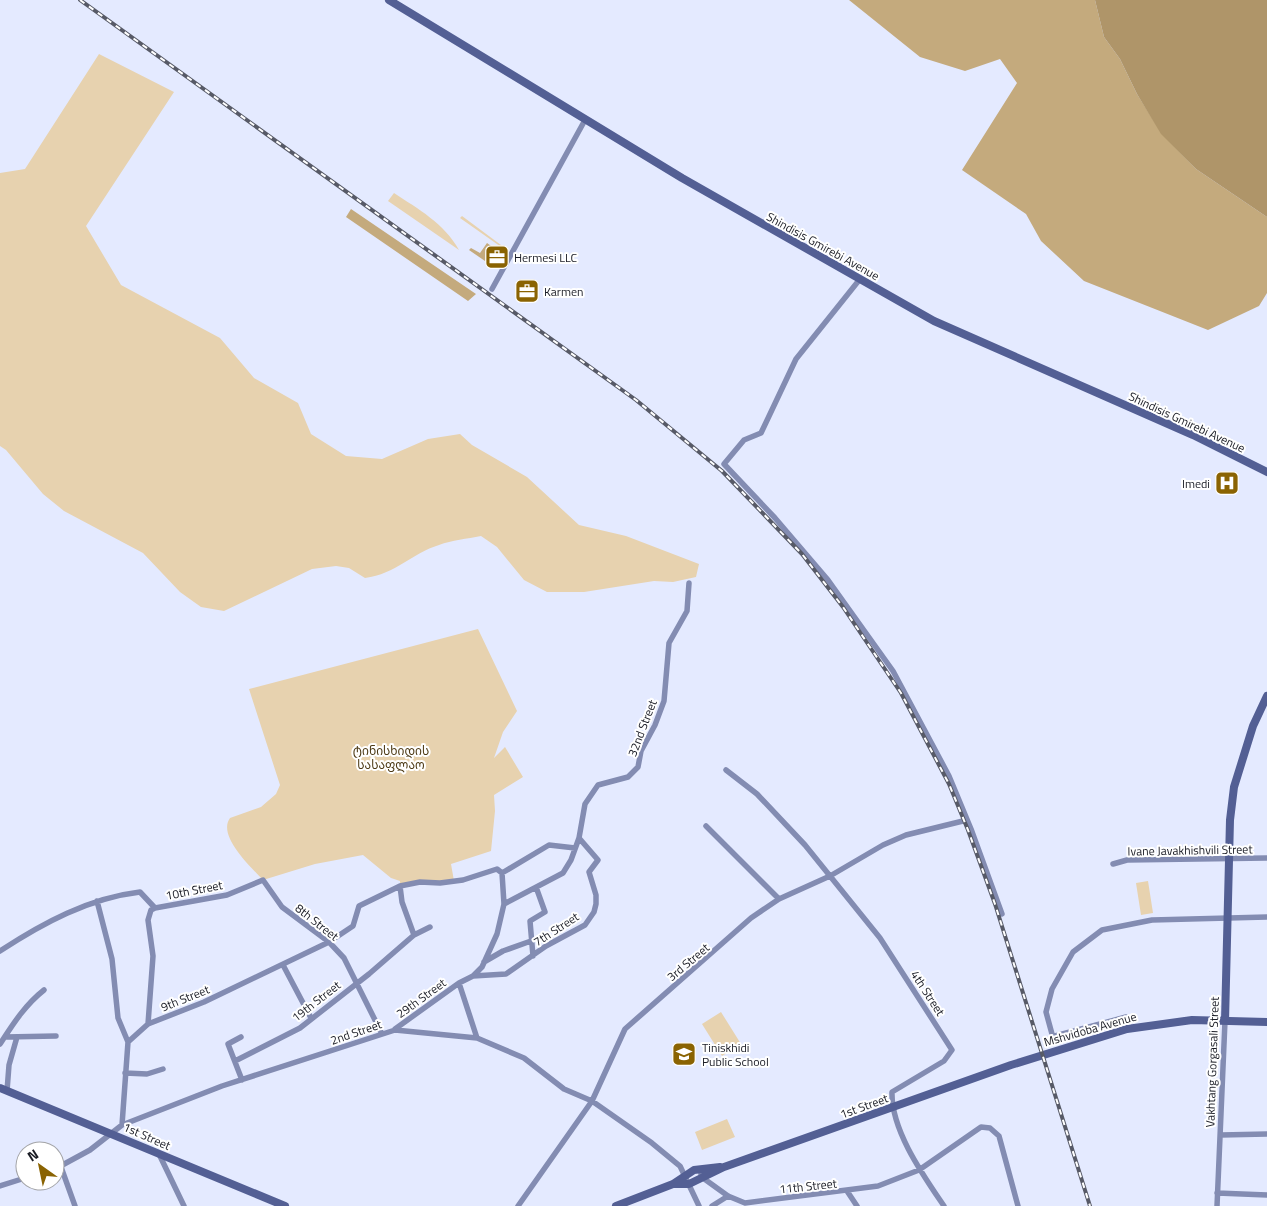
<svg xmlns="http://www.w3.org/2000/svg" width="1267" height="1206" font-family="'Titillium Web','Noto Sans Georgian',sans-serif">
  <style>
    .green { fill: #e7d2af }
    .forest { fill: #c4aa7d }
    .water { fill: #af9569 }
    .lines { fill: none; stroke-linecap: round; stroke-linejoin: round }
    .street { stroke: #838cb2; stroke-width: 5.5 }
    .secondary { stroke: #535f94; stroke-width: 8 }
    .rail-casing { stroke: #575a67; stroke-width: 4 }
    .rail { stroke: #fff; stroke-width: 2; stroke-dasharray: 5.5; stroke-linecap: butt }
    .labels { text-anchor: middle; dominant-baseline: central; stroke-width: 4; stroke-linejoin: round; paint-order: stroke }
    .street-label { font-size: 12px; fill: #191b24; stroke: #fff }
    .poi-label { font-size: 12px; fill: #191b24; stroke: #fff; text-anchor: start }
    .park-label { font-size: 12px; fill: #4d3a15; stroke: #fff }
  </style>
  <rect width="100%" height="100%" fill="#e4eaff"/>
  <path class="green" d="M 99,54 L 174,92 L 86,226 L 121,285 L 220,338 L 254,378 L 298,403 L 311,434 L 346,456 L 382,459 L 428,439 L 460,434 L 472,445 L 527,477 L 579,525 L 626,536 L 699,564 L 696,577 L 673,582 L 654,581 L 584,592 L 547,592 L 524,580 L 497,547 L 481,536 C 467,539 452,540 439,545 C 412,553 396,574 365,578 L 349,568 L 336,566 L 312,569 L 224,611 L 201,607 L 180,592 L 143,553 L 64,511 L 43,494 L 6,450 L 0,446 L 0,173 L 25,169 Z
    M 394,193 C 418,209 444,223 459,250 L 388,201 Z
    M 462,216 L 505,248 L 504,249 L 460,218 Z
    M 478,629 L 517,711 L 503,732 L 494,758 L 505,747 L 523,777 L 494,795 L 495,811 L 491,851 L 451,864 L 454,881 L 400,886 L 400,881 L 391,878 L 363,855 L 315,864 L 263,880 C 251,867 217,836 230,818 L 261,807 L 276,794 L 280,785 L 249,689 Z
    M 1148,881 L 1153,913 L 1141,915 L 1136,883 Z
    M 721,1012 L 741,1044 L 722,1056 L 702,1024 Z
    M 727,1119 L 735,1137 L 702,1150 L 695,1132 Z"/>
  <path class="forest" d="M 849,0 L 1095,0 L 1104,37 L 1120,59 L 1137,94 L 1162,134 L 1196,169 L 1267,217 L 1267,293 L 1259,306 L 1208,330 L 1084,281 L 1041,241 L 1026,214 L 962,170 L 1017,83 L 1000,59 L 965,71 L 920,57 Z
    M 351,209 L 476,294 L 468,301 L 346,217 Z
    M 487,243 L 494,248 L 485,261 L 469,250 L 471,248 L 480,253 Z"/>
  <path class="water" d="M 1095,0 L 1267,0 L 1267,217 L 1196,169 L 1161,134 L 1137,94 L 1120,59 L 1104,37 Z"/>
  <g class="lines">
    <path class="street" d="M 860,279 L 796,359 L 761,433 L 744,440 L 724,464 L 775,518 L 828,580 L 893,671 L 949,776 L 971,829 L 1002,914
      M 492,289 L 585,120
      M 726,770 L 757,794 L 805,845 L 880,938 L 952,1050 L 944,1061 L 892,1092 C 891,1130 923,1175 944,1206
      M 706,826 L 779,899
      M 1113,864 L 1127,860 L 1267,858
      M 400,886 L 402,902 L 414,935
      M 97,901 L 112,959 L 118,1018 L 128,1042
      M 504,904 L 563,873 L 571,860 L 579,838 L 585,804 L 598,785 L 628,777 L 638,767 L 641,751 L 655,725 L 664,701 L 669,643 L 687,611 L 689,583
      M 0,951 C 43,923 89,898 140,892 L 155,908
      M 533,956 L 530,921 L 545,912 L 536,887
      M 484,962 L 503,951 L 531,941
      M 283,965 L 311,1018
      M 473,976 L 506,974 L 546,946 L 585,925 L 594,912 L 596,904 L 596,895 L 589,872 L 598,860 L 579,838
      M 459,983 L 477,1038
      M 1126,1017 L 1055,1036 L 1052,1034 L 1046,1012 L 1052,989 L 1073,952 L 1102,930 L 1152,920 L 1267,917
      M 148,1024 L 153,956 L 148,920 L 151,910 L 155,908 L 227,895 L 263,880 L 282,907 L 329,942 L 344,958 L 382,1034
      M 395,1029 L 459,983 L 473,976 L 482,967 L 497,934 L 504,904 L 502,873
      M 5,1037 L 56,1036
      M 241,1037 L 228,1044 L 242,1080
      M 0,1044 C 13,1024 25,1005 44,990
      M 235,1061 L 300,1028 L 369,974 L 414,935 L 430,927
      M 125,1073 L 147,1074 L 163,1069
      M 7,1091 L 9,1065 L 17,1037
      M 122,1125 L 128,1042 L 148,1024 L 204,1002 L 329,942 L 353,926 L 359,906 L 400,886 L 420,882 L 440,883 L 463,880 L 497,869 L 502,873 L 549,845 L 575,848
      M 1221,1135 L 1267,1134
      M 159,1154 L 184,1206
      M 61,1167 L 75,1206
      M 55,1169 L 90,1150 L 122,1125 L 222,1086 L 395,1030 L 477,1038 L 524,1058 L 564,1089 L 592,1101 L 652,1143 L 680,1166 L 699,1206
      M 701,1174 L 703,1178 L 728,1196 L 745,1203 L 878,1186 L 919,1170 L 981,1127 L 990,1128 L 999,1136 L 1018,1206
      M 0,1186 L 25,1178
      M 847,1191 L 857,1206
      M 1217,1193 L 1267,1195
      M 518,1206 L 592,1101 L 625,1029 L 751,918 L 779,899 L 830,876 L 883,845 L 906,835 L 967,820
      M 712,1206 L 728,1196
      M 1217,1206 L 1225,1021"/>
    <path class="secondary" d="M 389,0 L 682,178 L 934,321 L 1193,435 L 1267,472
      M 1225,1021 L 1230,820 L 1234,787 L 1253,726 L 1267,696
      M 0,1088 L 285,1206
      M 673,1184 L 689,1184 L 724,1167 L 1011,1065 L 1127,1029 L 1192,1020 L 1267,1022
      M 616,1206 L 673,1184 L 694,1170 L 720,1167"/>
    <g class="rail-casing">
      <path id="rail" d="M 80,0 L 636,400 L 722,471 L 802,554 L 843,607 L 901,693 L 949,784 L 968,830 L 995,904 L 1090,1206"/>
    </g>
    <use href="#rail" class="rail"/>
  </g>
  <defs>
    <g id="office-square" transform="scale(1.25)"><rect x="-9" y="-9" width="18" height="18" rx="4" fill="#8a6302" stroke="#fff"/><path d="M-6-3h4V-5.5h4V-3h4V5H-6ZM-1-4.5V-3h2v-1.5ZM-6 0V1H6V0Z" fill="#fff"/></g>
    <g id="hospital-square" transform="scale(1.25)"><rect x="-9" y="-9" width="18" height="18" rx="4" fill="#8a6302" stroke="#fff"/><path d="M-5-5h3v3.5h4V-5h3V5h-3V1.5h-4V5h-3Z" fill="#fff"/></g>
    <g id="school-square" transform="scale(1.25)"><rect x="-9" y="-9" width="18" height="18" rx="4" fill="#8a6302" stroke="#fff"/><path d="M0-5L7-2L0 1L-7-2ZM-4 1L0 2.5L4 1V4Q0 6-4 4Z" fill="#fff"/></g>
  </defs>
  <g fill-rule="evenodd">
    <use href="#office-square" x="497" y="257"/>
    <use href="#office-square" x="527" y="291"/>
    <use href="#hospital-square" x="1227" y="483"/>
    <use href="#school-square" x="684" y="1054"/>
  </g>
  <g class="labels">
    <g class="street-label">
      <text transform="translate(823 246) rotate(29)">Shindisis Gmirebi Avenue</text>
      <text transform="translate(1187 422) rotate(25)">Shindisis Gmirebi Avenue</text>
      <text transform="translate(642 728) rotate(-69)">32nd Street</text>
      <text transform="translate(1190 850) rotate(-1)">Ivane Javakhishvili Street</text>
      <text transform="translate(194 890) rotate(-11)">10th Street</text>
      <text transform="translate(317 922) rotate(38)">8th Street</text>
      <text transform="translate(556 929) rotate(-33)">7th Street</text>
      <text transform="translate(688 962) rotate(-40)">3rd Street</text>
      <text transform="translate(928 993) rotate(57)">4th Street</text>
      <text transform="translate(185 998) rotate(-22)">9th Street</text>
      <text transform="translate(421 998) rotate(-36)">29th Street</text>
      <text transform="translate(316 1001) rotate(-38)">19th Street</text>
      <text transform="translate(1090 1029) rotate(-16)">Mshvidoba Avenue</text>
      <text transform="translate(356 1032) rotate(-19)">2nd Street</text>
      <text transform="translate(1212 1062) rotate(-88)">Vakhtang Gorgasali Street</text>
      <text transform="translate(864 1106) rotate(-20)">1st Street</text>
      <text transform="translate(147 1136) rotate(24)">1st Street</text>
      <text transform="translate(808 1186) rotate(-6)">11th Street</text>
    </g>
    <g class="poi-label">
      <text x="514" y="257">Hermesi LLC</text>
      <text x="544" y="291">Karmen</text>
      <text x="1210" y="483" text-anchor="end">Imedi</text>
      <text x="702" y="1047">Tiniskhidi<tspan x="702" dy="14">Public School</tspan></text>
    </g>
    <g class="park-label">
      <text x="391" y="750">ტინისხიდის<tspan x="391" dy="14">სასაფლაო</tspan></text>
    </g>
  </g>
  <g transform="translate(40 1166) rotate(327)"><circle r="24" fill="#ffffff" stroke="#a3a4a7"/>
  <path d="M0-4L9 19L0 12L-9 19Z" fill="#8a6302"/>
  <text y="-8" font-size="14" font-weight="bold" text-anchor="middle" fill="#191b24">N</text>
  </g>
</svg>
